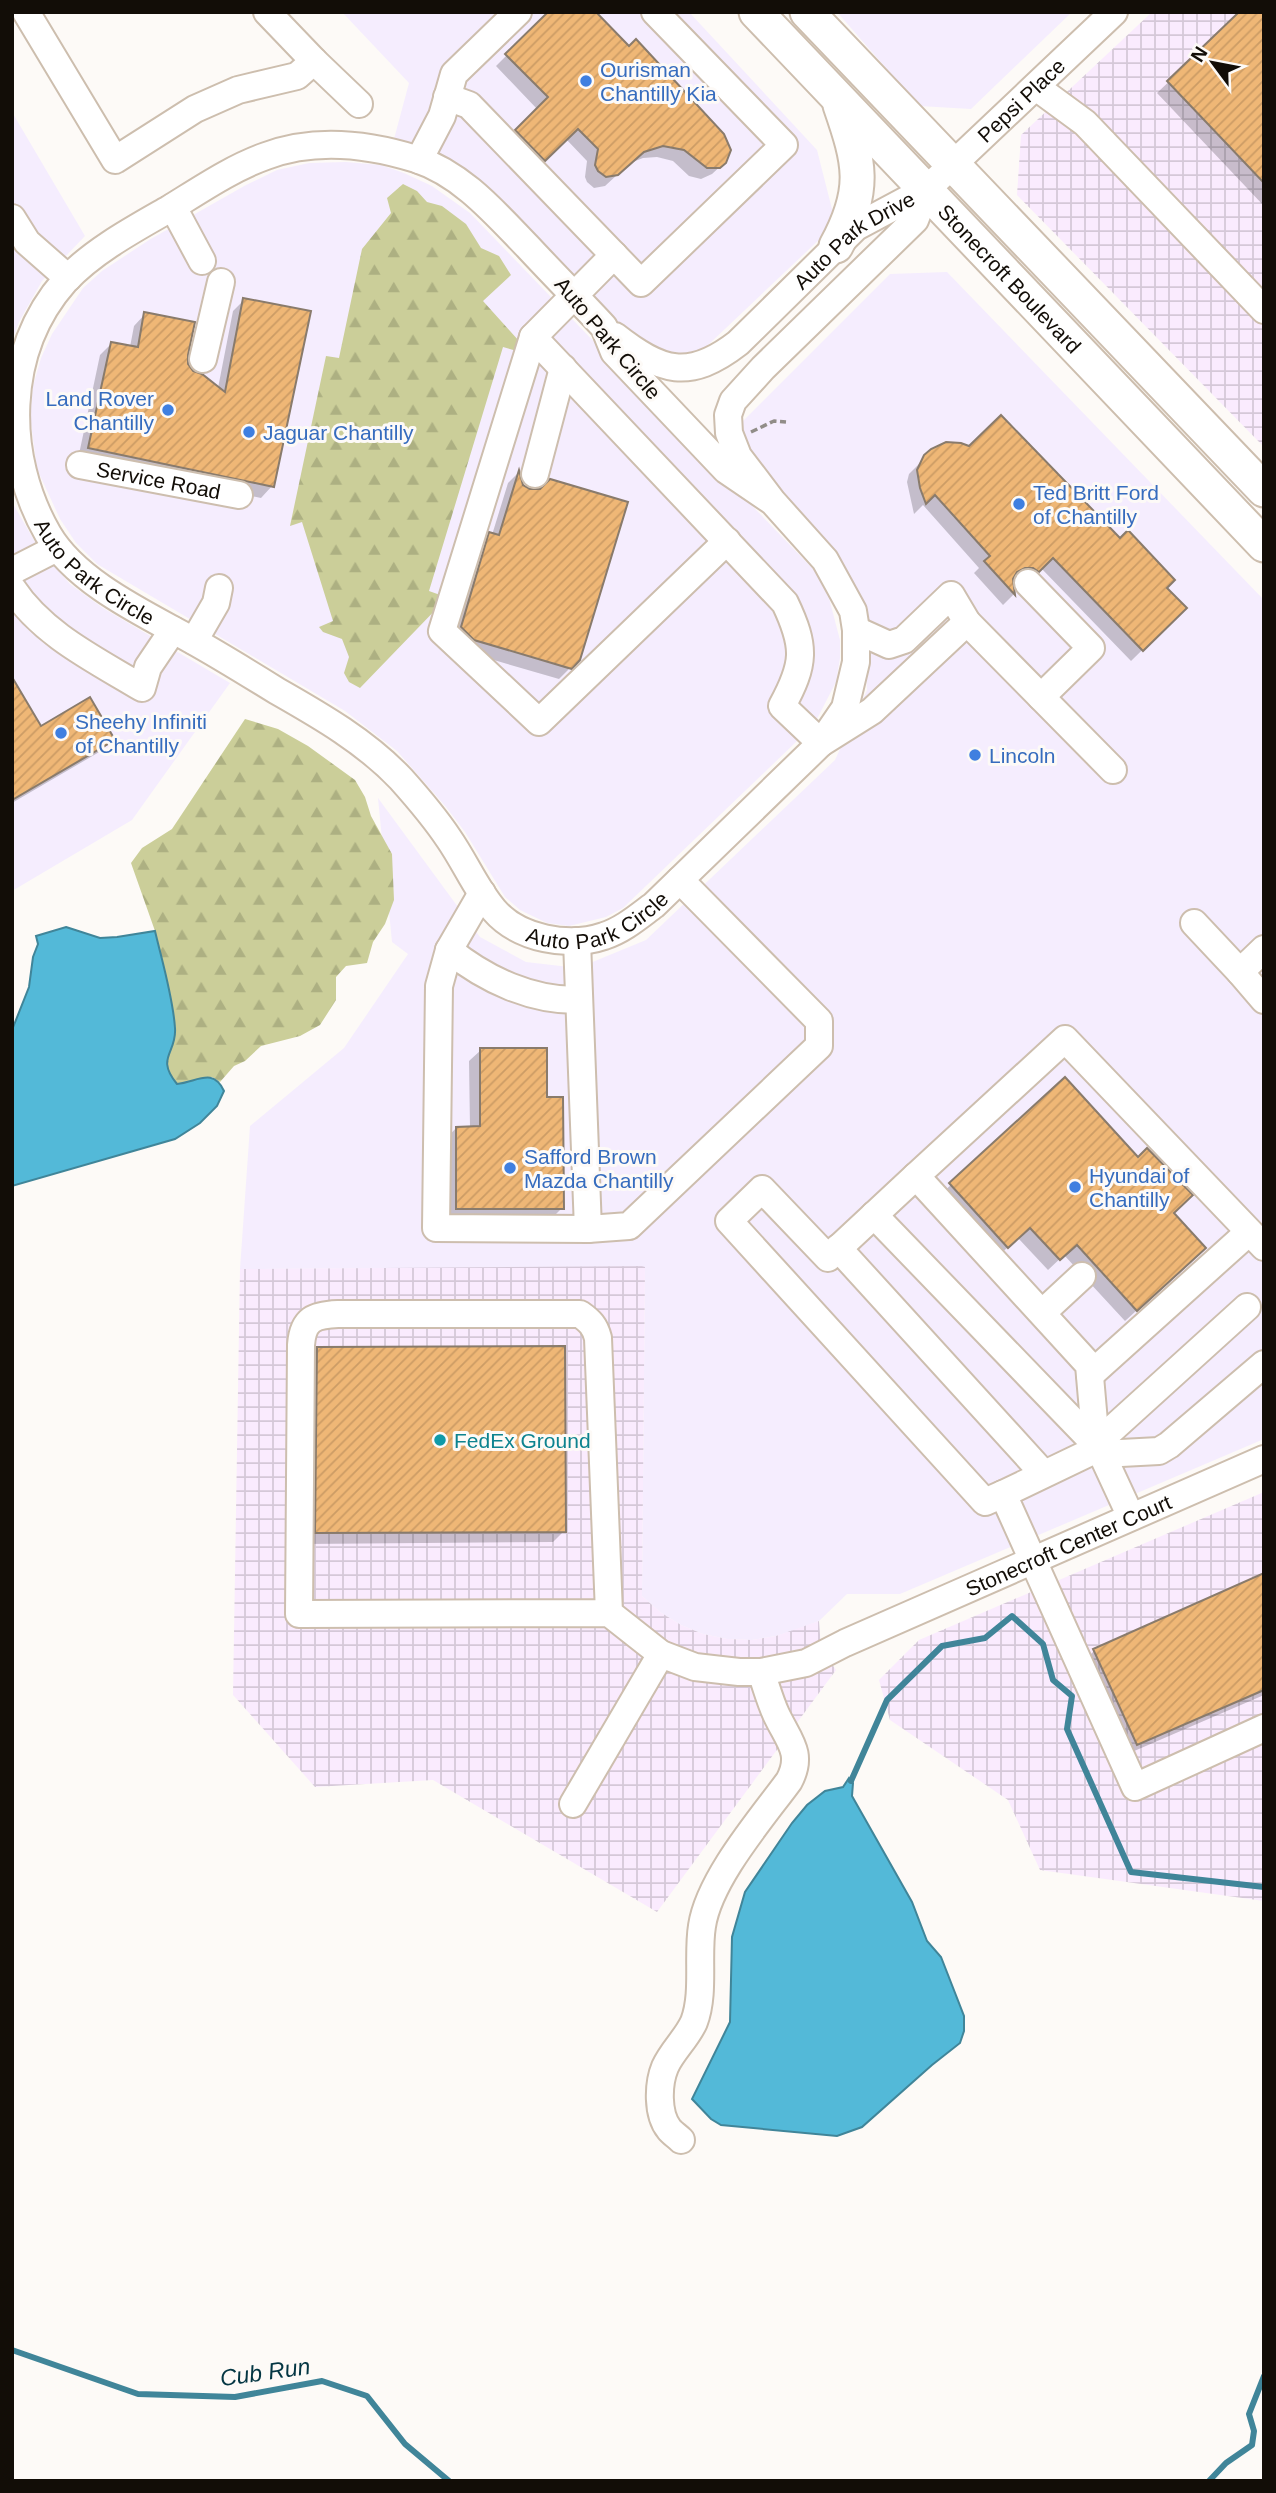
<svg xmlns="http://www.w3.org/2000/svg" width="1276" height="2493" font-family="Arial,sans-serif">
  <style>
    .commercial { fill: #f5edfe }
    .industrial { fill: url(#industrial-grid) }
    .forest { fill: url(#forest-firs) }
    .water { fill: #53b9d8; stroke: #408599; stroke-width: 2 }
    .shadow { fill: #0003 }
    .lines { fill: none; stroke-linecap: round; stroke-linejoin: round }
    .stream { stroke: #408599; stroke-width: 6 }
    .building { fill: url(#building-hatch); stroke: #897b6c; stroke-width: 2 }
    .minor-casing { stroke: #cdbeae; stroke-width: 30 }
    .major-casing { stroke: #cdbeae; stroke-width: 37 }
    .path { stroke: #918d88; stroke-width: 3.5; stroke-dasharray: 7 3.5; stroke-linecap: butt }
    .minor { stroke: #fff; stroke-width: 26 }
    .major { stroke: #fff; stroke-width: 33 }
    .shop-dot { fill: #3f7fe0; stroke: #fdfaf7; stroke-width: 2.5 }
    .culture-dot { fill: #0f9aa8; stroke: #fdfaf7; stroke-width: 2.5 }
    .labels { text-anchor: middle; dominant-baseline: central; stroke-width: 6; stroke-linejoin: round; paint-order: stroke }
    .shop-label { font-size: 21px; fill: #366cbe; stroke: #fdfaf7; text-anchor: start }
    .street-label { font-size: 21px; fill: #120d07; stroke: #fdfaf7 }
    .culture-label { font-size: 21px; fill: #0d838f; stroke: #fdfaf7; text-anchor: start }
    .water-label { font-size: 23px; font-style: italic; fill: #043643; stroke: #fdfaf7 }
  </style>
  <defs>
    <pattern id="industrial-grid" width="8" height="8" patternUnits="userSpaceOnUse" patternTransform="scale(1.75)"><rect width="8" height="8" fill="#faebfe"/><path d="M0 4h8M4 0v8" fill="none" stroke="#d5c8d8"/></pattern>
    <pattern id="forest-firs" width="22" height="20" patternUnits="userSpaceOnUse" patternTransform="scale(1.75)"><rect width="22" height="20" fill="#cbce99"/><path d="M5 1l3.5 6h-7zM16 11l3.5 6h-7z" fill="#adb082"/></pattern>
    <pattern id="building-hatch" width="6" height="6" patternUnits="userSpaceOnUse" patternTransform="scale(1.75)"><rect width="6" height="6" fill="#efb776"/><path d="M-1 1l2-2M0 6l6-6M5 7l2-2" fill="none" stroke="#cc9c65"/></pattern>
  </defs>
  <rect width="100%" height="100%" fill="#fdfaf7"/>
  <path class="commercial" d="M 342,12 L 689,12 L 817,150 L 833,213 L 823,236 L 688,364 L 650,359 L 485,188 L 394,139 L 409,83 Z
    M 837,12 L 1072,12 L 971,109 L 919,106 Z
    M 12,112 L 85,236 L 42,281 L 19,322 L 12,340 Z
    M 346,162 L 381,165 L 404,173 L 432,186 L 470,213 L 815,571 L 829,598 L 840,640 L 840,658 L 836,682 L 818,717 L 795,743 L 623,908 L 606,917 L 569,926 L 547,923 L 520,910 L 505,897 L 465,832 L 446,807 L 397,751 L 345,711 L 97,564 L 76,543 L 60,519 L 37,469 L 30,416 L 33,386 L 41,358 L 52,334 L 83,288 L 102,271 L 149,240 L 246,185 L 277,170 L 309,163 Z
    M 947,272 L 1264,600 L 1264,1439 L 900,1594 L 847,1594 L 819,1621 L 798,1629 L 776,1636 L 752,1640 L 727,1639 L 703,1634 L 681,1625 L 660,1612 L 642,1596 L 645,1267 L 240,1269 L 250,1126 L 344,1048 L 408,954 L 392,942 L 378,798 L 480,937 L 526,962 L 578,968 L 646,940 L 835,760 L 867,690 L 863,614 L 742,458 L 737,427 L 890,274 Z
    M 12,502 L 38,547 L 70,584 L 103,608 L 230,683 L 132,820 L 12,891 Z"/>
  <path class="industrial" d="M 1152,12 L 1264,12 L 1264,447 L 1017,195 L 1021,135 Z
    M 642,1266 L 645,1267 L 642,1596 L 660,1612 L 681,1625 L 703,1634 L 727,1639 L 752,1640 L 776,1636 L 819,1621 L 821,1648 L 836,1670 L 657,1912 L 433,1780 L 315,1787 L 233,1695 L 240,1269 Z
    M 1264,1492 L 1264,1901 L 1040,1870 L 1008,1800 L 890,1720 L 879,1680 L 919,1640 Z"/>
  <path class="forest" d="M 403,184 L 417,191 L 427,202 L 442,206 L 466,224 L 481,248 L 499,256 L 511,275 L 483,301 L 519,341 L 517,351 L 503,347 L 429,591 L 443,596 L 444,601 L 360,688 L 349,682 L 344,673 L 349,657 L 342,639 L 323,632 L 319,627 L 333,621 L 302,522 L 290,526 L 326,356 L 339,358 L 362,249 L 391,213 L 387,198 Z
    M 245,719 L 278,729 L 308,746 L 355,780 L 365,797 L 371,816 L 392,854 L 394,900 L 385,924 L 373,942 L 367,963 L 346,966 L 336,977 L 336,1000 L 320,1025 L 300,1036 L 261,1046 L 245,1061 L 234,1066 L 220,1082 L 212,1077 L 193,1083 L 177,1084 L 168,1073 L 166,1059 L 176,1030 L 155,931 L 131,863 L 142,848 L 172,829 Z"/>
  <path class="water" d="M 66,927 L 100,938 L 117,937 L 155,931 C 162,961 173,997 175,1028 C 177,1054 155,1057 177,1084 C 197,1082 213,1067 224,1091 L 217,1106 L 200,1123 L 175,1139 L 12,1186 L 12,1030 L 29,987 L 33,957 L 38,944 L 36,936 Z
    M 849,1778 L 853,1783 L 852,1796 L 912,1902 L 927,1941 L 941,1957 L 964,2016 L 964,2031 L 960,2043 L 932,2065 L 862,2127 L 837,2136 L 721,2125 L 711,2119 L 692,2099 L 730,2022 L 732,1937 L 745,1892 L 792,1823 L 807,1805 L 825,1791 L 843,1787 Z"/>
  <path class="shadow" d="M 550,12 L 724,163 L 712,174 L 701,179 L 689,176 L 673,161 L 657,157 L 643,158 L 630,163 L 605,186 L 594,188 L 587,182 L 585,177 L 587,161 L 566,139 L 533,171 L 505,142 L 538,110 L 496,66 Z
    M 1242,12 L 1264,12 L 1264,206 L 1157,93 Z
    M 244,300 L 272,486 L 261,498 L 78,459 L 100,355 L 111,344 L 130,347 L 134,326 L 145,314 L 186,355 L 186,365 L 192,372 L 218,388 L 233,311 Z
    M 932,451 L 1165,588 L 1185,608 L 1131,661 L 1041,568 L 1027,582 L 1021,579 L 1011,578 L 1013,595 L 1003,605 L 974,573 L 979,568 L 923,505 L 914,514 L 907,482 L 909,474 Z
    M 518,473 L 522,486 L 530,491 L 579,659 L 559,679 L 463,651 L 450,639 L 478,545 L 490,534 L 492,535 L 508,483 Z
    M 12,681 L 41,729 L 112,740 L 101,751 L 12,803 Z
    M 481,1050 L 546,1099 L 562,1208 L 551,1219 L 445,1220 L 445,1140 L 456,1128 L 470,1128 L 469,1061 Z
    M 1065,1079 L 1172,1213 L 1193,1259 L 1125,1321 L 1064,1255 L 1048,1270 L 1018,1238 L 996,1258 L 939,1196 Z
    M 317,1349 L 564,1531 L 553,1542 L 305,1544 L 306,1360 Z
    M 1264,1575 L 1264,1695 L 1125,1755 L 1083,1662 L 1094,1651 Z"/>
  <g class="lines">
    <path class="stream" d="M 851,1781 L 887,1700 L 942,1646 L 985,1638 L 1012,1616 L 1043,1644 L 1053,1680 L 1072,1696 L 1067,1729 L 1131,1872 L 1264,1887
      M 12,2350 L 138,2394 L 235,2397 L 322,2381 L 367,2396 L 405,2444 L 449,2481
      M 1209,2481 L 1226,2463 L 1252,2445 L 1254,2431 L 1249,2414 L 1264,2376"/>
  </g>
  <path class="building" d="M 548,12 L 596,12 L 629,46 L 636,39 L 724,134 L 731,150 L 726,163 L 720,168 L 707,168 L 684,150 L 663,146 L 644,152 L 618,175 L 606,177 L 598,171 L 595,165 L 598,149 L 578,129 L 545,161 L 515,130 L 548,97 L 505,54 Z
    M 1239,12 L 1264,12 L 1264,183 L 1167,81 Z
    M 243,298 L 311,311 L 274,487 L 88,448 L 111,342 L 138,347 L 144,312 L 195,322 L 188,355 L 188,364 L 193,371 L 202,374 L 225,392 Z
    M 1001,415 L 1120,538 L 1128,530 L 1175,580 L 1167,588 L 1187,608 L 1143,651 L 1053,558 L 1039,572 L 1033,568 L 1025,568 L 1017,572 L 1013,579 L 1015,595 L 984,561 L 990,556 L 935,495 L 926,504 L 920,488 L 917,470 L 924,455 L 931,449 L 946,442 L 961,443 L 969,446 Z
    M 519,470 L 523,485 L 530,489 L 540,489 L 550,479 L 628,502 L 580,660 L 572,669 L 474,640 L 461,627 L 489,532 L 499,535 Z
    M 12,677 L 41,726 L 90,697 L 115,740 L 12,800 Z
    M 480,1048 L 547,1048 L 547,1097 L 563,1097 L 564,1209 L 456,1209 L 456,1127 L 480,1126 Z
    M 1065,1077 L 1138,1157 L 1147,1148 L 1193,1195 L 1174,1213 L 1206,1248 L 1137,1311 L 1077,1245 L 1060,1260 L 1030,1228 L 1008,1248 L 949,1183 Z
    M 565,1346 L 566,1532 L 315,1533 L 317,1347 Z
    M 1264,1573 L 1264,1690 L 1137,1745 L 1093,1649 Z"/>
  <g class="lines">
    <g class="minor-casing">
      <g id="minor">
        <path d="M 26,12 L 115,160 L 195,109 L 238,90 L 297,76 L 314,61 L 267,12"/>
        <path d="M 314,61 L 359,104"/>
        <path d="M 1036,87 L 1085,123 L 1264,310"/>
        <path d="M 447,97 L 469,105 L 641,283 L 784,145 L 655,12"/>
        <path d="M 419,160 L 442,116 L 454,74 L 518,12"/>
        <path d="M 173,207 L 202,261"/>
        <path d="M 12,218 L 27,242 L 68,278"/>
        <path d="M 614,255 L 533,337 L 785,603 C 806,647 805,664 782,706 L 821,743 L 872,711 L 967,622"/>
        <path id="s1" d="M 615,336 C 661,372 689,381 738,343 L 856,227 L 927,189 L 1114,12"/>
        <path d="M 533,337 L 442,631 L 539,722 L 727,541"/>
        <path d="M 203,359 L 221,282"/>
        <path id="s2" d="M 80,465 L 239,495"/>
        <path d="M 535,474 L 563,368"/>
        <path id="s3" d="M 773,502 L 726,470 L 614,352 L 604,327 C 579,300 553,274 528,247 C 495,213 462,174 416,159 C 368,144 314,138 266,156 C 232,168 200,190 169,209 C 134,229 93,251 65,281 C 3,351 3,456 48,534 C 76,582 143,613 190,639 C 219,655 248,673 277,691 C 321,716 366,742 401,779 C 418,798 435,818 449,839 C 465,862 476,889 494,910 C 519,939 569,948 604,936 C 623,930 639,916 654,905 L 821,743 L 845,708 L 856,662 L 856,630 L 853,611 L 825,560 L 773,502 L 738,456 L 729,433 L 728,415 L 733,401 L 763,368 L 915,220 L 927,189"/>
        <path d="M 12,571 L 57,548"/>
        <path d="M 1028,583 L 1091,648 L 1041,697"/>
        <path d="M 12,588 C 43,635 96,660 142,688 L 148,667 L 173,630"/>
        <path d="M 856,630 L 889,645 L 904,640 L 951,595 L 967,622 L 1113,770"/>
        <path d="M 194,641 L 216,603 L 219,588"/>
        <path d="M 482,893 L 449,950 L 439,986 L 436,1228 L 588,1229 L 577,941"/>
        <path d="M 1194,923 L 1240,972"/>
        <path d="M 1264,949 L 1240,972 L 1264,1000"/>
        <path d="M 449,950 C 486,980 532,1001 579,1000"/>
        <path d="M 916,1176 L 828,1258 L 762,1189 L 729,1221 L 985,1502 L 1003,1494"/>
        <path d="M 874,1215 L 1099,1448 L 1003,1494 L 1135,1787 L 1264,1728"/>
        <path d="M 588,1229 L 629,1226 L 819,1046 L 819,1021 L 680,880"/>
        <path d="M 838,1248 L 1043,1473"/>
        <path d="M 1042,1313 L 1082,1276"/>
        <path d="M 1090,1375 L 1249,1232"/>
        <path d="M 1098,1442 L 1247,1307"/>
        <path d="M 1102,1454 L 1159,1451 L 1169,1445 L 1264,1364"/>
        <path d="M 1131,1517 L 1099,1448 L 1094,1422 L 1089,1365 L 916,1176 L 1065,1039 L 1264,1247"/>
        <path id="s4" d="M 609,1613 L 598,1338 C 595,1326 590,1321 580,1314 L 338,1314 C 314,1315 303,1319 301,1345 L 299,1614 L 609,1613 L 661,1654 L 695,1667 L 739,1672 L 761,1672 L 806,1663 L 845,1643 L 1264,1459"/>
        <path d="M 573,1804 L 661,1654"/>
        <path d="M 681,2140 C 677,2136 672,2133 669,2129 C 657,2114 658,2084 665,2067 C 672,2051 687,2038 694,2022 C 705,1993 697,1956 702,1926 C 709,1879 761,1819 789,1781 C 804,1753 788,1740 776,1714 C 770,1701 766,1686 761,1672"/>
      </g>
    </g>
    <g class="major-casing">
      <g id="major">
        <path id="s5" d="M 756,12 L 1264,545"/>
        <path d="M 807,12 L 1264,490"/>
        <path d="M 836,246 C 867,189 860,163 840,105"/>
      </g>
    </g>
    <path class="path" d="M 751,432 L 774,421 L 786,422"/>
    <use href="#minor" class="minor"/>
    <use href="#major" class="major"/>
  </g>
  <g class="shop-dot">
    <circle cx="586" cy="81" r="7"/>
    <circle cx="168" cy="410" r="7"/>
    <circle cx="249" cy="432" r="7"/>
    <circle cx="1019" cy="504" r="7"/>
    <circle cx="61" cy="733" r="7"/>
    <circle cx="975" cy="755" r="7"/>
    <circle cx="510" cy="1168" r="7"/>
    <circle cx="1075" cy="1187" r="7"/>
  </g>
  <circle class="culture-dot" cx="440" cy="1440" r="7"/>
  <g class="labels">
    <g class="shop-label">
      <text x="600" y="69">Ourisman<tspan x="600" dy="24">Chantilly Kia</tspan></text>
      <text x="154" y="398" text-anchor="end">Land Rover<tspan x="154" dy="24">Chantilly</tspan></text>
      <text x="263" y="432">Jaguar Chantilly</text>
      <text x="1033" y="492">Ted Britt Ford<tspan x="1033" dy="24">of Chantilly</tspan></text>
      <text x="75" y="721">Sheehy Infiniti<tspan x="75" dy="24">of Chantilly</tspan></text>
      <text x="989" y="755">Lincoln</text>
      <text x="524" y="1156">Safford Brown<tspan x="524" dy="24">Mazda Chantilly</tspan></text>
      <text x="1089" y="1175">Hyundai of<tspan x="1089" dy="24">Chantilly</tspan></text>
    </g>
    <g class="street-label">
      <text stroke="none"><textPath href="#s1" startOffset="513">Pepsi Place</textPath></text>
      <text stroke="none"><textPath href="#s1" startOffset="294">Auto Park Drive</textPath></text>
      <text stroke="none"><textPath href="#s5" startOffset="368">Stonecroft Boulevard</textPath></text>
      <text transform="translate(608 338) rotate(50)">Auto Park Circle</text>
      <text stroke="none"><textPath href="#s2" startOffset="80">Service Road</textPath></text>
      <text stroke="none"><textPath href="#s3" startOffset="1222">Auto Park Circle</textPath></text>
      <text stroke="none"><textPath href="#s3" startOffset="1872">Auto Park Circle</textPath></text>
      <text stroke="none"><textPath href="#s4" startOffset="1685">Stonecroft Center Court</textPath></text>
    </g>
    <g class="culture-label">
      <text x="454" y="1440">FedEx Ground</text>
    </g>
    <g class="water-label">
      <text transform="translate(265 2372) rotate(-8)">Cub Run</text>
    </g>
  </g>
  <rect width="1276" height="2493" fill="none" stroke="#120d07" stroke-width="28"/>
  <g transform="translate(1213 63) rotate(302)" stroke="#fdfaf7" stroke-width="5" paint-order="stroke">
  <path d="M0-5L12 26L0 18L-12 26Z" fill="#120d07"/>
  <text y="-10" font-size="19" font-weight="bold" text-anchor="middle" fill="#120d07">N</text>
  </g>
</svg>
